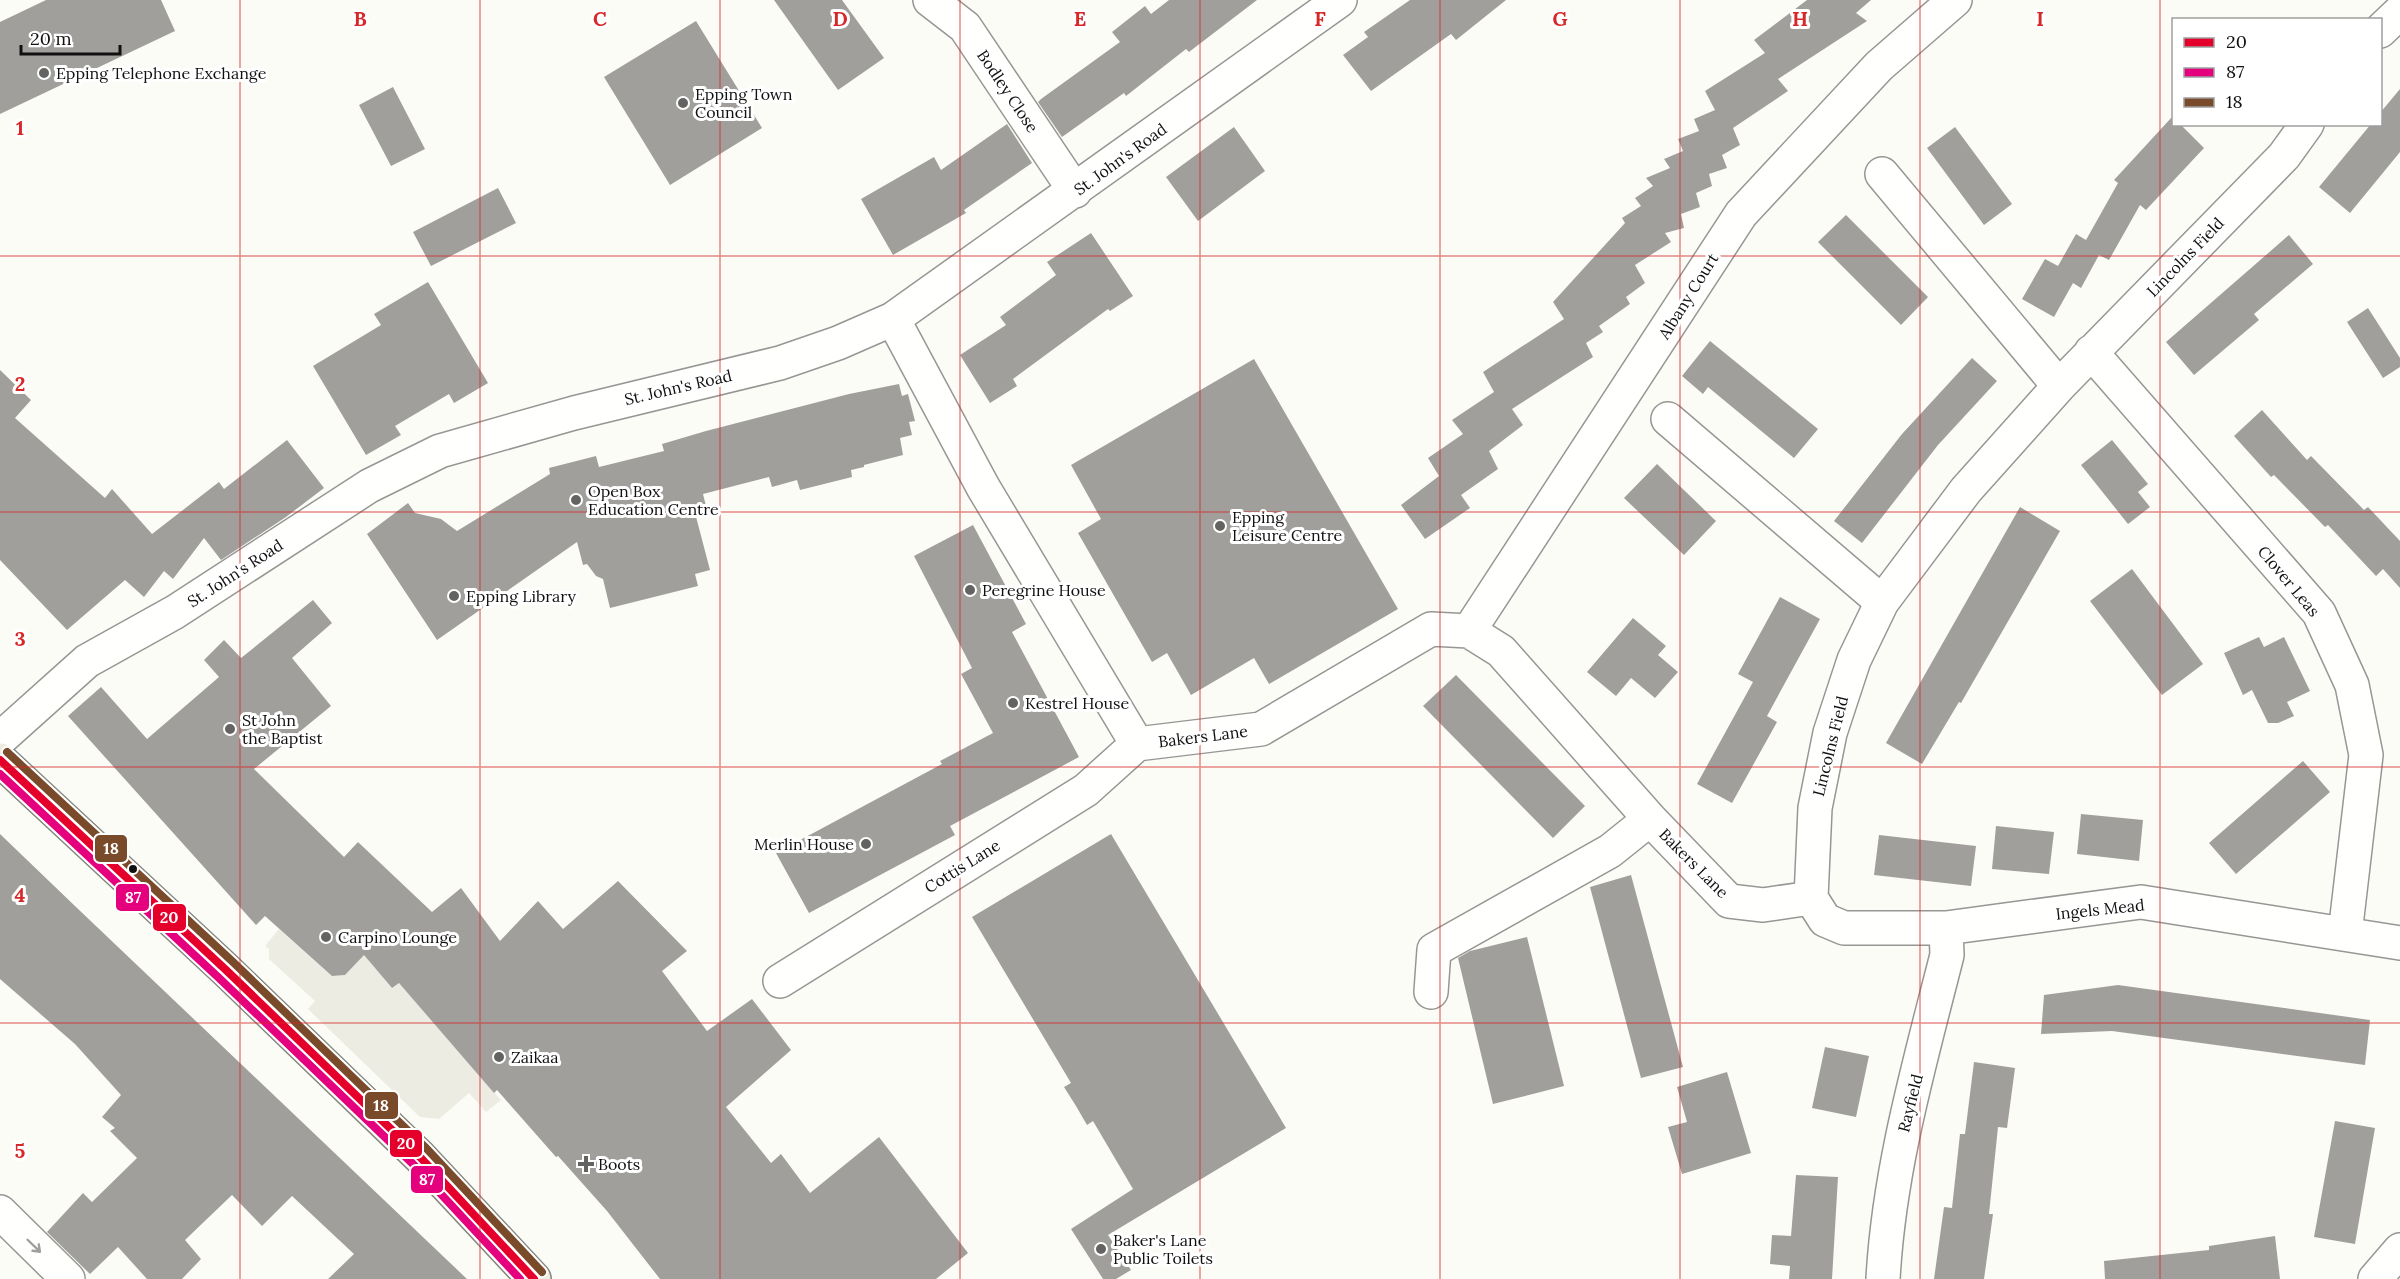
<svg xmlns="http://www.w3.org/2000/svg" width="2400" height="1279" font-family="Lora,serif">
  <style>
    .plaza { fill: #ecece2 }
    .building { fill: #a09f9c }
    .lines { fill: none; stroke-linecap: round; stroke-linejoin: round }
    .minor-casing { stroke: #969694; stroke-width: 36 }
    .major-casing { stroke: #848481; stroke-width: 36 }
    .minor { stroke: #fffffe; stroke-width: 33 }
    .major { stroke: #ecebdc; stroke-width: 33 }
    .bus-1-casing { stroke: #fff; stroke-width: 12 }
    .bus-2-casing { stroke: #fff; stroke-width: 12 }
    .bus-3-casing { stroke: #fff; stroke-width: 12 }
    .bus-1 { stroke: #e4002b; stroke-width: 8 }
    .bus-2 { stroke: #e5007d; stroke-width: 8 }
    .bus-3 { stroke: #7a4b2a; stroke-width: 8 }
    .oneway { stroke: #9f9f9f }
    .grid { fill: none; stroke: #d62828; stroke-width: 1.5; stroke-opacity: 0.55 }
    .poi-dot { fill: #636361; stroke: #fff; stroke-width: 2 }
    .bus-dot { fill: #101010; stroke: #fff; stroke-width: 2 }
    .labels { text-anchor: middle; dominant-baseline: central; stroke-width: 6; stroke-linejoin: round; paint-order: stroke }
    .poi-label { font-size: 16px; fill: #101010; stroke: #fff; text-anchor: start }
    .street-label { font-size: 16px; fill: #101010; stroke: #fff }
    .grid-label { font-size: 20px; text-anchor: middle; font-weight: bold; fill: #d62828; stroke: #fff; stroke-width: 6; stroke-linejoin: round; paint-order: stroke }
    .line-badge { stroke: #fff; stroke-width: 2 }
    .badge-label { font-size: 16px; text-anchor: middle; font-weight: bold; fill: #fff }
  </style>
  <rect width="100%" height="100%" fill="#fcfcf7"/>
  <path class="plaza" d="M 279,929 L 332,976 L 345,975 L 368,950 L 369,961 L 392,988 L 399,983 L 501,1100 L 486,1112 L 469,1093 L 439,1119 L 420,1117 L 308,1009 L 315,1001 L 269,959 L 269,949 L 265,946 Z"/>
  <path class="building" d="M 46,0 L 161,0 L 175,31 L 0,114 L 0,22 Z
    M 774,0 L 842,0 L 884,58 L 838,90 Z
    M 1169,0 L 1257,0 L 1189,52 L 1186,49 L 1126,96 L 1124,93 L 1062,137 L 1038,102 L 1041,99 L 1120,42 L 1112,32 L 1145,6 L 1151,14 Z
    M 1410,0 L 1506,0 L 1456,40 L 1451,34 L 1371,91 L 1343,55 L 1368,37 L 1364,32 Z
    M 1807,0 L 1871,0 L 1856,13 L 1867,21 L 1778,79 L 1788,91 L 1733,128 L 1740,145 L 1722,155 L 1727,168 L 1709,174 L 1712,186 L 1696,193 L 1700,207 L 1681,214 L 1684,228 L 1665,233 L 1671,242 L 1635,265 L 1645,283 L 1626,297 L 1630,304 L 1599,326 L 1603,332 L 1586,343 L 1593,357 L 1512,409 L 1523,425 L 1489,451 L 1498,469 L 1461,495 L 1470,508 L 1425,539 L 1401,505 L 1439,476 L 1428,458 L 1463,434 L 1452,420 L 1494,392 L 1483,372 L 1564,319 L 1553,302 L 1625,223 L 1622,218 L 1641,206 L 1635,198 L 1653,186 L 1646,178 L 1670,168 L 1664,159 L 1683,151 L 1678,139 L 1699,131 L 1694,119 L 1715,110 L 1705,91 L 1765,53 L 1754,40 Z
    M 696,21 L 762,128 L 670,185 L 604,77 Z
    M 393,87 L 425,149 L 391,166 L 359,105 Z
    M 2400,89 L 2400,152 L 2350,213 L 2319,187 L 2371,124 L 2380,124 L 2380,113 Z
    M 2172,117 L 2174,124 L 2180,124 L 2204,148 L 2146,210 L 2140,205 L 2109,260 L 2099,255 L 2081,288 L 2073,283 L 2054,317 L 2022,299 L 2045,259 L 2058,266 L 2076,234 L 2086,240 L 2118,183 L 2114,180 Z
    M 1007,124 L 1032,163 L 964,210 L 966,213 L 893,255 L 861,199 L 934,157 L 941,170 Z
    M 1234,127 L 1265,171 L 1198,221 L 1166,177 Z
    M 1955,127 L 2012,204 L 1984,225 L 1927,148 Z
    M 498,188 L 516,223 L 431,266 L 413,232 Z
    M 1846,215 L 1928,297 L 1901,325 L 1818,242 Z
    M 1091,233 L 1133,296 L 1110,311 L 1108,309 L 1013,379 L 1017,386 L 990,403 L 960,355 L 1006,325 L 1000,317 L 1056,275 L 1047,262 Z
    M 2289,235 L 2313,264 L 2254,314 L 2259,320 L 2194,375 L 2166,342 Z
    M 428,282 L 488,383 L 454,403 L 449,394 L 395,426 L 401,435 L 366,455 L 313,366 L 381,325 L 374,314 Z
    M 2368,308 L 2400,358 L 2400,367 L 2383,378 L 2347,322 Z
    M 1710,341 L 1818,429 L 1794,458 L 1708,387 L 1703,394 L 1682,376 Z
    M 1972,358 L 1997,381 L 1938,445 L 1862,543 L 1834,521 L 1902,434 Z
    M 1254,359 L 1398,609 L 1269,684 L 1254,658 L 1191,695 L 1167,653 L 1152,662 L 1078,533 L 1101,519 L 1071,465 Z
    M 0,370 L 31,400 L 15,418 L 105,498 L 112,489 L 152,534 L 219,482 L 224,489 L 287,440 L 324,488 L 286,517 L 221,560 L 204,538 L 173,579 L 164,571 L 144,597 L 125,580 L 67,630 L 0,560 Z
    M 899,384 L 902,396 L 908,394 L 915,421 L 909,422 L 912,435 L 900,438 L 903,455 L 864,465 L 864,467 L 851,470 L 852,477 L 800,490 L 797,480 L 772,487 L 769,477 L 703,494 L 706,506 L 694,509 L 710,570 L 695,574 L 698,586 L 610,608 L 603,579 L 596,576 L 587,564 L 583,565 L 577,542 L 437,640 L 367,534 L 408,503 L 415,513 L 441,519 L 457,531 L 550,474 L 549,468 L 596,456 L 599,467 L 664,451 L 662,444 L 706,431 L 849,394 Z
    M 2262,410 L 2307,460 L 2311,456 L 2364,510 L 2368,507 L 2400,541 L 2400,588 L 2383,569 L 2376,576 L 2328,525 L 2325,527 L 2274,475 L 2271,477 L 2234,436 Z
    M 2112,440 L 2148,484 L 2138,492 L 2150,507 L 2128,524 L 2081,465 Z
    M 1657,464 L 1716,521 L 1684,555 L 1624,498 Z
    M 2020,507 L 2060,531 L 1961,703 L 1959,702 L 1922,764 L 1886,743 Z
    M 973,525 L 1026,624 L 1012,632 L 1079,757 L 950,826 L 955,835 L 809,913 L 776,853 L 942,764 L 940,761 L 993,733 L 961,674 L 972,668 L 914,556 Z
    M 2132,569 L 2203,664 L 2162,695 L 2090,601 Z
    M 1780,597 L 1820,619 L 1767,716 L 1777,722 L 1732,803 L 1697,784 L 1753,682 L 1738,674 Z
    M 313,600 L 332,623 L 292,658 L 331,706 L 254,769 L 344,857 L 358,842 L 432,912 L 461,888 L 500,941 L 538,901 L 563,929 L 618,881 L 687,951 L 662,971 L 707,1031 L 752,999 L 791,1050 L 726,1107 L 771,1163 L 781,1154 L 810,1193 L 879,1137 L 968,1253 L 936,1279 L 660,1279 L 607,1211 L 558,1156 L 556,1157 L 497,1090 L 494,1093 L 399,983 L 392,988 L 364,955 L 345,975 L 332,976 L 265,916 L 256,925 L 68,716 L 101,687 L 147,739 L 219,677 L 204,660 L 224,640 L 241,658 Z
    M 1633,618 L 1666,646 L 1658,655 L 1678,672 L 1655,698 L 1631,678 L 1616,696 L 1587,672 Z
    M 2259,637 L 2264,647 L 2284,637 L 2310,691 L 2287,702 L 2294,716 L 2278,723 L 2268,723 L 2252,690 L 2243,695 L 2224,653 Z
    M 1456,675 L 1585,806 L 1553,838 L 1423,706 Z
    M 2303,761 L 2330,792 L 2236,874 L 2209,843 Z
    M 2081,814 L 2143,820 L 2139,861 L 2077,854 Z
    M 1996,826 L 2054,832 L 2049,874 L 1992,869 Z
    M 0,834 L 76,907 L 467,1279 L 328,1279 L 354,1254 L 292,1196 L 262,1226 L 232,1195 L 185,1240 L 201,1259 L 182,1279 L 147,1279 L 118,1247 L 90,1274 L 47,1232 L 83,1193 L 92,1202 L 137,1158 L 110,1131 L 115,1128 L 102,1117 L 121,1095 L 75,1044 L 0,979 Z
    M 1111,834 L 1286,1128 L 1108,1235 L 1131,1270 L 1116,1279 L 1103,1279 L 1071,1229 L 1133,1189 L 1093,1121 L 1087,1125 L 1076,1106 L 1064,1087 L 1071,1083 L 972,917 Z
    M 1879,835 L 1976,846 L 1971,886 L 1874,875 Z
    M 1631,875 L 1683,1067 L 1641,1078 L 1590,887 Z
    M 1527,937 L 1564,1086 L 1493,1104 L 1458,958 L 1470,951 Z
    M 2118,985 L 2370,1020 L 2365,1065 L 2112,1031 L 2041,1034 L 2044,995 Z
    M 1825,1047 L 1869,1056 L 1856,1117 L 1812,1108 Z
    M 1974,1062 L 2015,1068 L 2007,1128 L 1998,1127 L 1989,1214 L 1993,1214 L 1984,1279 L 1934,1279 L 1944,1207 L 1952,1208 L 1960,1134 L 1965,1134 Z
    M 1727,1072 L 1751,1153 L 1682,1174 L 1668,1127 L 1687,1122 L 1677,1087 Z
    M 2335,1121 L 2375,1128 L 2355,1244 L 2314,1237 Z
    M 1796,1175 L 1838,1177 L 1832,1279 L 1789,1279 L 1790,1266 L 1770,1264 L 1772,1235 L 1791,1236 Z
    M 2275,1236 L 2280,1279 L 2105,1279 L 2104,1261 L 2209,1250 L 2209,1246 Z"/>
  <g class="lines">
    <g class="minor-casing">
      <path id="minor" d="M 930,0 L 965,27 L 1075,191
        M 2380,31 L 2400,12
        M 1882,174 L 2059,386
        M 893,319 L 983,487 L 1137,744 L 1261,729 L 1431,629 L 1469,631 L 1501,651 L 1650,819 L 1729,901 L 1763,905 L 1811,898
        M 2091,352 L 2319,613 L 2352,685 L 2366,755 L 2345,934
        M 1668,419 L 1882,602
        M 1469,631 L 1741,214 L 1879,66 L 1955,0
        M 0,739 L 87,661 L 175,612 L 369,486 L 440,451 L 574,413 L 780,363 L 838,343 L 893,319 L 1340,0
        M 1811,898 L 1815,808 L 1830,733 L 1854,660 L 1882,602 L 1966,490 L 2059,386 L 2284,156 L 2307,124
        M 1811,898 L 1825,920 L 1844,928 L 1946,928 L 2141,902 L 2400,943
        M 780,981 L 1086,790 L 1137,744
        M 1431,992 L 1434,950 L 1610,851 L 1650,819
        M 0,1212 L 68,1279
        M 1883,1279 C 1889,1168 1920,1062 1947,955 L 1946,928
        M 2375,1279 L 2400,1250"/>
    </g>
    <g class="major-casing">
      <path id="major" d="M 0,760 L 226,970 L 420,1157 L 534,1279"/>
    </g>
    <use href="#minor" class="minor"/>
    <use href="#major" class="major"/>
    <g class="bus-1-casing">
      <path id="bus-1" d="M 0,760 L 226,970 L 420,1157 L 534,1279"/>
    </g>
    <g class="bus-2-casing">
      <path id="bus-2" d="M 0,774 L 219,978 L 413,1164 L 520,1279"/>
    </g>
    <g class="bus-3-casing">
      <path id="bus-3" d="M 7,752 L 233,962 L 427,1149 L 542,1272"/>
    </g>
    <use href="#bus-1" class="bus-1"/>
    <use href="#bus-2" class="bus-2"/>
    <use href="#bus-3" class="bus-3"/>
  </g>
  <defs><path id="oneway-shaft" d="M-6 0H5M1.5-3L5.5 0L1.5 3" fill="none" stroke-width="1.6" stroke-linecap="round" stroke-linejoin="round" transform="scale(1.5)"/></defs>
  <use class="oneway" href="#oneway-shaft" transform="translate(34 1246) rotate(44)"/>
  <path class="grid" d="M 240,0 L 240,1279M 480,0 L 480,1279M 720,0 L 720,1279M 960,0 L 960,1279M 1200,0 L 1200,1279M 1440,0 L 1440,1279M 1680,0 L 1680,1279M 1920,0 L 1920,1279M 2160,0 L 2160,1279M 0,256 L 2400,256M 0,512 L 2400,512M 0,767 L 2400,767M 0,1023 L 2400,1023"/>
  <g class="poi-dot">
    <circle cx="44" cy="73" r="6"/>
    <circle cx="683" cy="103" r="6"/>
    <circle cx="576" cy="500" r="6"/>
    <circle cx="1220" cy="526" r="6"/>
    <circle cx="970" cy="590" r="6"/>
    <circle cx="454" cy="596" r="6"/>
    <circle cx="1013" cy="703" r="6"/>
    <circle cx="230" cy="729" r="6"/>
    <circle cx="866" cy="844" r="6"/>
    <circle cx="326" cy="937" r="6"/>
    <circle cx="499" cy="1057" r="6"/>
    <path d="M583 1155h6v6h6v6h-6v6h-6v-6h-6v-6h6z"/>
    <circle cx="1101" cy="1249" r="6"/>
  </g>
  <circle class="bus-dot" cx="133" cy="869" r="5"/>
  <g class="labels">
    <g class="poi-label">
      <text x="56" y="73">Epping Telephone Exchange</text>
      <text x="695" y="94">Epping Town<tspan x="695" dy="18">Council</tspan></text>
      <text x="588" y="491">Open Box<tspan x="588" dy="18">Education Centre</tspan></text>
      <text x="1232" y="517">Epping<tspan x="1232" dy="18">Leisure Centre</tspan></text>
      <text x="982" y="590">Peregrine House</text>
      <text x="466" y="596">Epping Library</text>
      <text x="1025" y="703">Kestrel House</text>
      <text x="242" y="720">St John<tspan x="242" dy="18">the Baptist</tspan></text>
      <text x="854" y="844" text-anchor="end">Merlin House</text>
      <text x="338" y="937">Carpino Lounge</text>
      <text x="511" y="1057">Zaikaa</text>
      <text x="598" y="1164">Boots</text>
      <text x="1113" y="1240">Baker's Lane<tspan x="1113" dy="18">Public Toilets</tspan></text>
    </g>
    <g class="street-label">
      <text transform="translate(1008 91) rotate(56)">Bodley Close</text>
      <text transform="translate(1120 159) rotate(-36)">St. John's Road</text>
      <text transform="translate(2185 257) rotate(-46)">Lincolns Field</text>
      <text transform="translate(1688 296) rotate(-58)">Albany Court</text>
      <text transform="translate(678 387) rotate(-13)">St. John's Road</text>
      <text transform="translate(235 573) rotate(-33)">St. John's Road</text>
      <text transform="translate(2289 581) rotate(50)">Clover Leas</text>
      <text transform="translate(1203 736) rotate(-7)">Bakers Lane</text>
      <text transform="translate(1830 746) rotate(-76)">Lincolns Field</text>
      <text transform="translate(1694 863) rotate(45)">Bakers Lane</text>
      <text transform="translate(962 866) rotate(-32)">Cottis Lane</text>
      <text transform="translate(2100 909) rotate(-6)">Ingels Mead</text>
      <text transform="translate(1910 1103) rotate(-76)">Rayfield</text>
    </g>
  </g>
  <g class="grid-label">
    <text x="360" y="26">B</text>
    <text x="600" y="26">C</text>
    <text x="840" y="26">D</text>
    <text x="1080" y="26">E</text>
    <text x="1320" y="26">F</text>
    <text x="1560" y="26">G</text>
    <text x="1800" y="26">H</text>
    <text x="2040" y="26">I</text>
    <text x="20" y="135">1</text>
    <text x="20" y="391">2</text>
    <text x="20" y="646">3</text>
    <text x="20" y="902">4</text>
    <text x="20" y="1158">5</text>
  </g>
  <g class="line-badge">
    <rect x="94" y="834" width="34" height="29" rx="6" fill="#7a4b2a"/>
    <rect x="115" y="883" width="35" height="29" rx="6" fill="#e5007d"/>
    <rect x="152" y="903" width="35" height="29" rx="6" fill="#e4002b"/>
    <rect x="364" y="1091" width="35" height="29" rx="6" fill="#7a4b2a"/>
    <rect x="389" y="1129" width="34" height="29" rx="6" fill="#e4002b"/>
    <rect x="410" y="1165" width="34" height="29" rx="6" fill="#e5007d"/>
  </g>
  <g class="badge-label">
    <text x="111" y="854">18</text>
    <text x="133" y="903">87</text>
    <text x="169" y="923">20</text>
    <text x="381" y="1111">18</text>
    <text x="406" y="1149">20</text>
    <text x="427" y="1185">87</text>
  </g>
  <rect x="2172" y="18" width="210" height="108" fill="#ffffff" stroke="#9f9f9f" stroke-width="1.5"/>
  <rect x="2184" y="38" width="30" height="9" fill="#e4002b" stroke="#9f9f9f" stroke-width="1.5"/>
  <text x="2226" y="48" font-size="18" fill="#101010">20</text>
  <rect x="2184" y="68" width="30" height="9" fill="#e5007d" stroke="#9f9f9f" stroke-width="1.5"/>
  <text x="2226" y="78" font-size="18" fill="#101010">87</text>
  <rect x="2184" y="98" width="30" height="9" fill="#7a4b2a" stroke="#9f9f9f" stroke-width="1.5"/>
  <text x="2226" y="108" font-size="18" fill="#101010">18</text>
  <path d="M21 45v9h99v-9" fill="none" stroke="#101010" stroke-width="3"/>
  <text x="30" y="45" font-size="18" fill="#101010" stroke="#ffffff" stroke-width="4.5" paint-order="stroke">20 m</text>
</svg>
